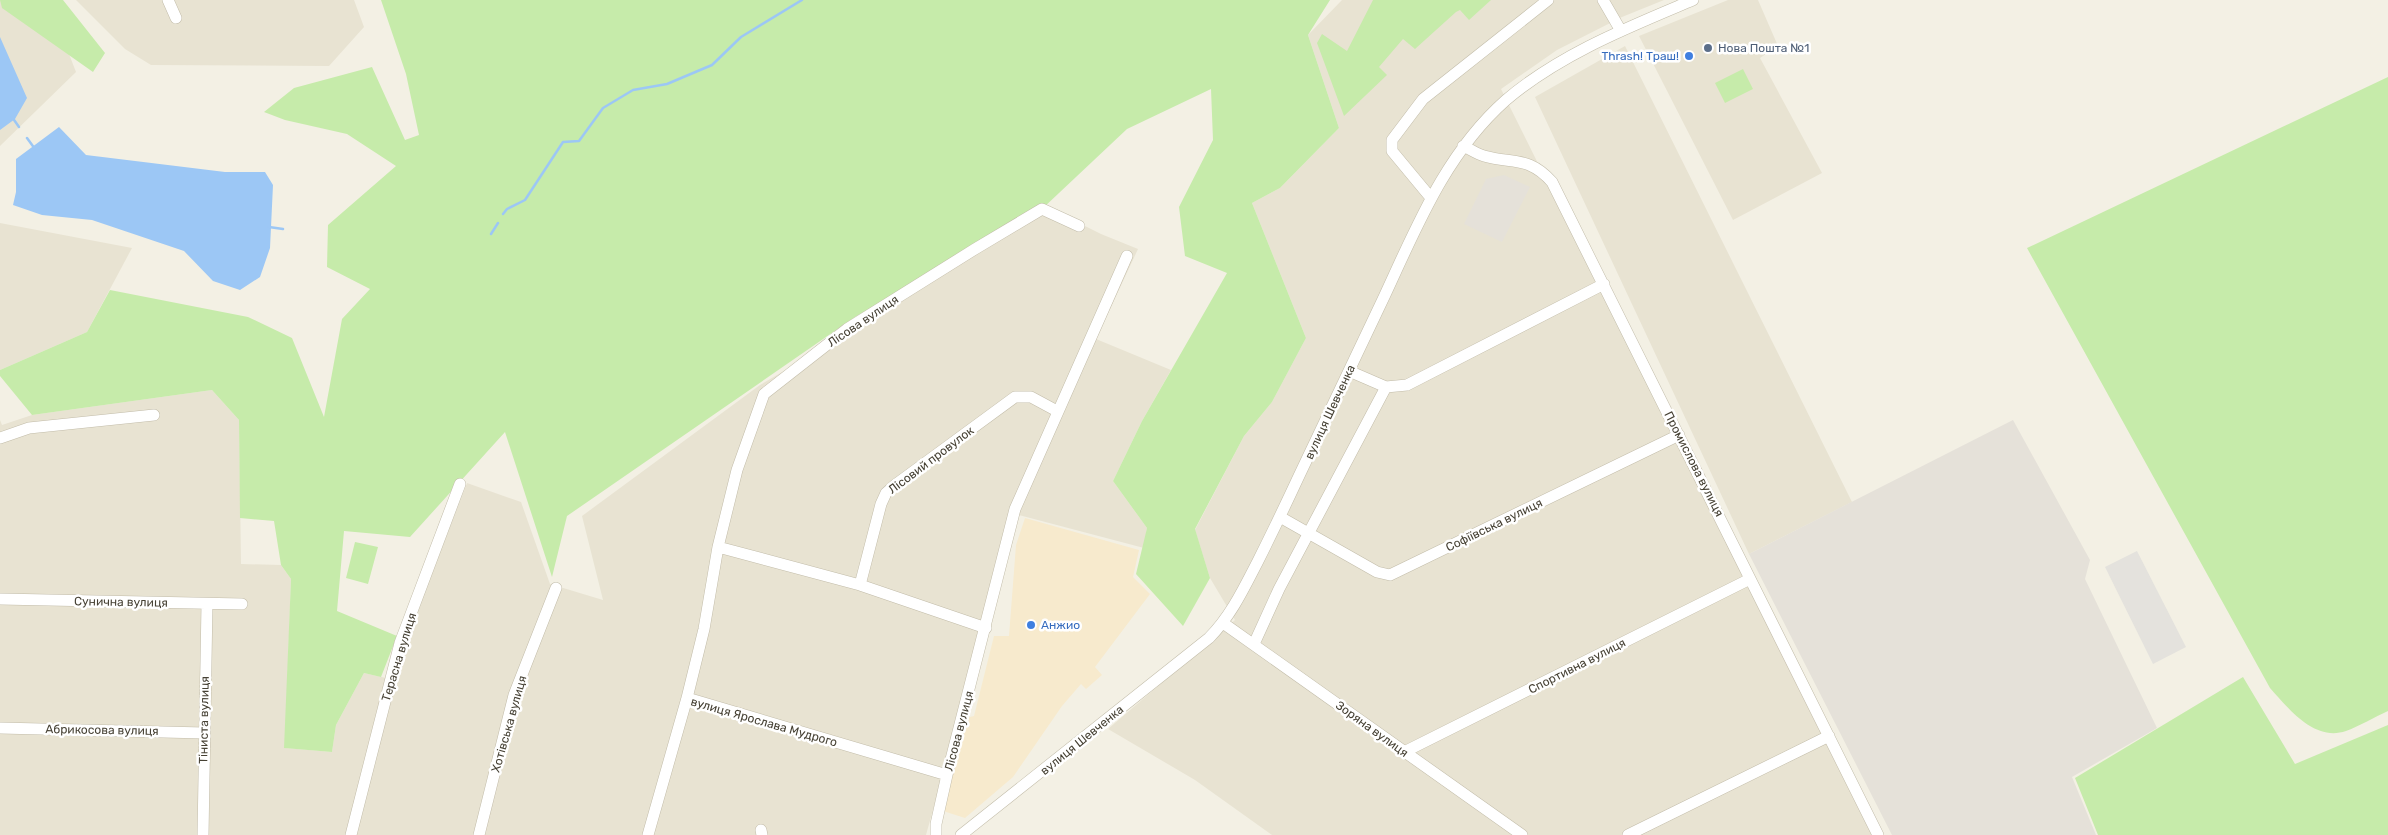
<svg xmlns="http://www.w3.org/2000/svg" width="2388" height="835" font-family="Rubik,sans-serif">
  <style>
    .residential { fill: #e8e3d2 }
    .commercial { fill: #f7eacd }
    .industrial { fill: #e5e1d9 }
    .green { fill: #c6ebaa }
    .parking { fill: #e4e2dd }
    .water { fill: #9cc7f5 }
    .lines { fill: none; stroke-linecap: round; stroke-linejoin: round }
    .stream { stroke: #9cc7f5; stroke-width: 2.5 }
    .minor-casing { stroke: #c2bca9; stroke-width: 12 }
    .minor { stroke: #fff; stroke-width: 11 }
    .service-dot { fill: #5c6f8a; stroke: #fff; stroke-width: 2 }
    .shop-dot { fill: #3f7fe0; stroke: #fff; stroke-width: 2 }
    .labels { text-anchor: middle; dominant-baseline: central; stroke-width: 5; stroke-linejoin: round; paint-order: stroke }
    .service-label { font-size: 12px; fill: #4e5e75; stroke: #fff; text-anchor: start }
    .shop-label { font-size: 12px; fill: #366cbe; stroke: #fff; text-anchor: end }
    .street-label { font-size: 12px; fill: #464134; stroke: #fff }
  </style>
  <rect width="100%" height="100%" fill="#f3f0e4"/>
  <path class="residential" d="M 0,0 L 48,0 L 76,72 L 0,146 Z
    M 76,0 L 354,0 L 364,27 L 329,66 L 151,65 L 125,49 Z
    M 1342,0 L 1664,0 L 1622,17 L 1557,50 L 1501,89 L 1872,835 L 1272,835 L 1195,780 L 1108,729 L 1235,620 L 1210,578 L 1195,530 L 1244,436 L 1272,402 L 1306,338 L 1252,203 L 1280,188 L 1339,128 L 1308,35 Z
    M 1728,0 L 1758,0 L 1778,46 L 1760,58 L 1822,173 L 1733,220 L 1639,36 Z
    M 1625,46 L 1852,502 L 1749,554 L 1535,97 Z
    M 1037,202 L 1101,234 L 1138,249 L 1096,339 L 1171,370 L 1142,421 L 1113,481 L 1147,528 L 1144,548 L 1015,514 L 926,835 L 0,835 L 0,420 L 2,425 L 32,415 L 212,390 L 239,420 L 241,564 L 281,565 L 291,579 L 285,748 L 332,752 L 336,725 L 364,673 L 395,680 L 406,641 L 467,483 L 521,502 L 550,584 L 603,600 L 582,516 L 760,385 L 851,332 Z
    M 0,223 L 132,248 L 87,332 L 0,370 Z"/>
  <path class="commercial" d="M 1025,518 L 1139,550 L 1133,577 L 1150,594 L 1095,667 L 1102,675 L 1086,689 L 1081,684 L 1062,706 L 1013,777 L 965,818 L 943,811 L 966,718 L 974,716 L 994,636 L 1009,636 L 1016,545 Z"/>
  <path class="industrial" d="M 1504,175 L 1530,187 L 1502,242 L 1464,224 L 1486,179 Z
    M 2013,420 L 2090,560 L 2085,579 L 2157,728 L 2072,777 L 2096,835 L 1892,835 L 1749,554 Z"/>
  <path class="green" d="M 0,0 L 63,0 L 105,53 L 93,72 L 2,8 Z
    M 381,0 L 1330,0 L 1308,35 L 1339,128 L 1280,188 L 1252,203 L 1306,338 L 1272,402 L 1244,436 L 1195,529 L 1210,578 L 1183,626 L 1136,574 L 1147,528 L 1113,481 L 1142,421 L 1227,273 L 1185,256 L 1179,207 L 1213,140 L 1211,89 L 1127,129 L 1042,209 L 855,317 L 567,516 L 552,577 L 505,432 L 410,537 L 344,531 L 337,611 L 397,636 L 381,677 L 364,673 L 336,725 L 332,752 L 284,748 L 291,579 L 281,565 L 274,521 L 240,518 L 239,420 L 212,390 L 32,415 L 0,376 L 0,370 L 87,332 L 110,290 L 248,317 L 292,338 L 324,417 L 342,319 L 370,289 L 327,267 L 328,225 L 396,166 L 347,134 L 285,120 L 264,112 L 294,88 L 372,67 L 405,140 L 419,135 L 406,74 Z
    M 1373,0 L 1491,0 L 1469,20 L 1460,10 L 1456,12 L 1415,49 L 1403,39 L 1379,67 L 1387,75 L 1344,116 L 1317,43 L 1322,34 L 1347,51 Z
    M 1743,69 L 1753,89 L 1725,103 L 1715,83 Z
    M 2388,77 L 2388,711 C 2374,717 2360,726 2346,731 C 2314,742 2288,708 2270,688 L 2027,248 Z
    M 355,542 L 378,547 L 368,584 L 346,578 Z
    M 2243,677 L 2295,764 L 2388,725 L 2388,835 L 2098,835 L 2075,778 Z"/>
  <path class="parking" d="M 2137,551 L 2186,647 L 2153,664 L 2105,567 Z"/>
  <path class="water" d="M 0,37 L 27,98 L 15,119 L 0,130 Z
    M 59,127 L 86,155 L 225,172 L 265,172 L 273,185 L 270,248 L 260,277 L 240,290 L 213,281 L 184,251 L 92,220 L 42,215 L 13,205 L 16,192 L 16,159 Z"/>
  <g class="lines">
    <path class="stream" d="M 12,117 L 19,127
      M 27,138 L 35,149
      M 503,214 L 507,209 L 525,200 L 563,142 L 579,141 L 603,108 L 633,90 L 667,84 L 712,65 L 741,37 L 802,0
      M 269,227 L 283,229
      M 491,234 L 498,223"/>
    <g class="minor-casing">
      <path id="minor" d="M 168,0 L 176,18
        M 1603,0 L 1621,31
        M 1463,146 C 1470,149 1477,154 1484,156 C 1513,164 1529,156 1552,182 L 1878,835
        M 1431,198 L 1392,151 L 1392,140 L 1423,99 L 1548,0
        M 1349,371 L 1386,387 L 1407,385 L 1604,284
        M 0,438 L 29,428 L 154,415
        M 1280,517 L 1377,572 L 1390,575 L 1679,435
        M 718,547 L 860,585 L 986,628
        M 860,585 L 881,504 L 886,493 L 895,485 L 1015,397 L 1031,397 L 1057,411
        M 0,599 L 242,604
        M 1223,623 L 1522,835
        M 1254,644 L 1279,589 L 1386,387
        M 687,698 L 947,775
        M 0,728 L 204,733
        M 1404,752 L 1750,579
        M 761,830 L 762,835
        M 203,835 L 207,604
        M 351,835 L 400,643 L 460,484
        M 479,835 L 514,695 L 556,588
        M 648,835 L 687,698 L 704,629 L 718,547 L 737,470 L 764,394 L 847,329 L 975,249 L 1042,209 L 1079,226
        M 936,835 L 936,824 L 947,775 L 1015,509 L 1127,256
        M 961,835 L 1209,638 C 1231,616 1244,588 1258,561 C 1272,533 1285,506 1298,478 C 1327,418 1355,357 1384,297 C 1417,226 1446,153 1506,100 C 1560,54 1629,27 1693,0
        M 1628,835 L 1829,736"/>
    </g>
    <use href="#minor" class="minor"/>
  </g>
  <circle class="service-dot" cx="1708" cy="48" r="5"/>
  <g class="shop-dot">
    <circle cx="1689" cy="56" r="5"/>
    <circle cx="1031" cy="625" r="5"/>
  </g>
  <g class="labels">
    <g class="service-label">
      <text x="1718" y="48">Нова Пошта №1</text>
    </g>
    <g class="shop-label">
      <text x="1679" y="56">Thrash! Траш!</text>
      <text x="1041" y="625" text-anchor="start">Анжио</text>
    </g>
    <g class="street-label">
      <text transform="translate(863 321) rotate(-34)">Лісова вулиця</text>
      <text transform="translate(1330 412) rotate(-65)">вулиця Шевченка</text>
      <text transform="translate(931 460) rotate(-37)">Лісовий провулок</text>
      <text transform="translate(1694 464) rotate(63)">Промислова вулиця</text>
      <text transform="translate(1494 525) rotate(-26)">Софіївська вулиця</text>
      <text transform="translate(121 602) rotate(1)">Сунична вулиця</text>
      <text transform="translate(399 657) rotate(-73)">Терасна вулиця</text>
      <text transform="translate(1577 666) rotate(-27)">Спортивна вулиця</text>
      <text transform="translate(204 720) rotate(-89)">Тіниста вулиця</text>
      <text transform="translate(764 722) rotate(16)">вулиця Ярослава Мудрого</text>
      <text transform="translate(509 724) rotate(-74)">Хотівська вулиця</text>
      <text transform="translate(1372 729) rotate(36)">Зоряна вулиця</text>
      <text transform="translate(102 730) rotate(1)">Абрикосова вулиця</text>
      <text transform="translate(959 731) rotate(-75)">Лісова вулиця</text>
      <text transform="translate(1082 740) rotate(-39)">вулиця Шевченка</text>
    </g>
  </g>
</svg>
